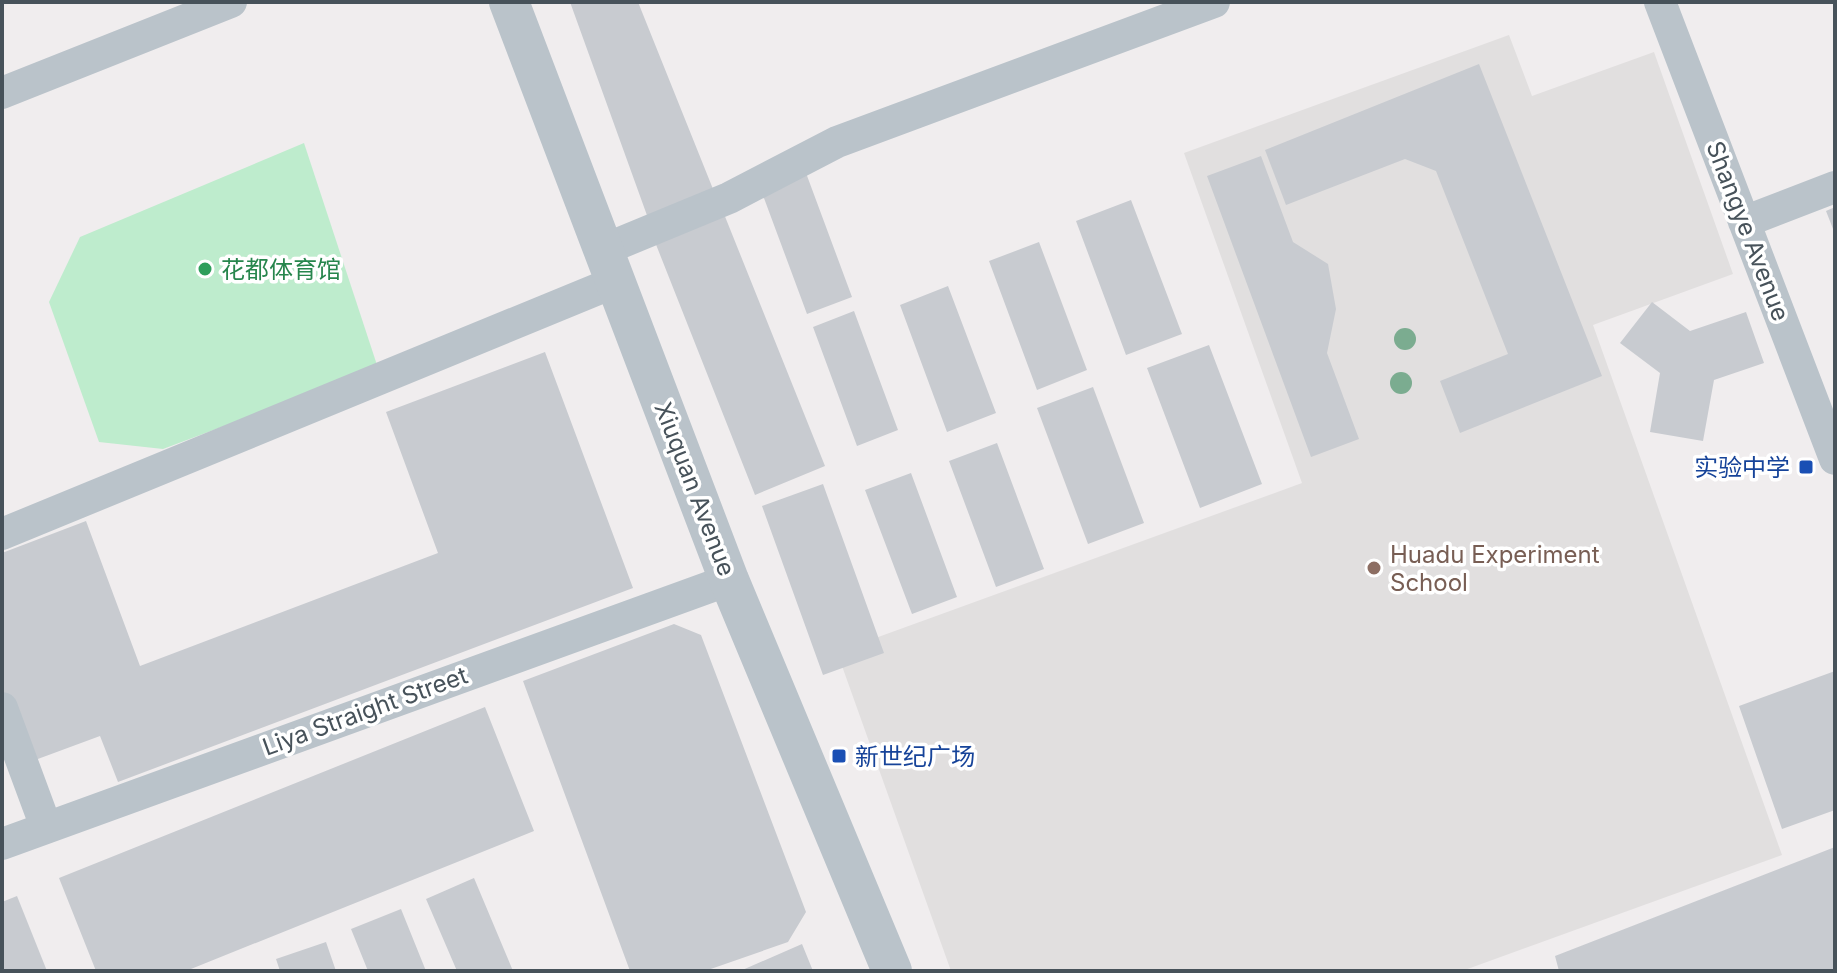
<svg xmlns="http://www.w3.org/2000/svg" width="1837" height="973" font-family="Inter,'Noto Sans SC',sans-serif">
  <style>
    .education { fill: #e1dfdf }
    .pitch { fill: #beeccd }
    .building { fill: #c8cbd0 }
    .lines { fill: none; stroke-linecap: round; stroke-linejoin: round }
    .minor { stroke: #bac3ca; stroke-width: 32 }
    .tertiary { stroke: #bac3ca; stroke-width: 40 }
    .tree { fill: #7bac90 }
    .leisure-dot { fill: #2e9e5b; stroke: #fff; stroke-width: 3 }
    .transit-dot { fill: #1a4fb4; stroke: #fff; stroke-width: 3 }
    .education-dot { fill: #8d6e63; stroke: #fff; stroke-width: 3 }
    .labels { text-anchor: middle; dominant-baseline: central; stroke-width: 7; stroke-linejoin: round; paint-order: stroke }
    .street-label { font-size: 24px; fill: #47525a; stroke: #fff }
    .leisure-label { font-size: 24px; fill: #27864d; stroke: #fff; text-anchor: start }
    .transit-label { font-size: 24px; fill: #164399; stroke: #fff; text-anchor: end }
    .education-label { font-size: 24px; fill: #785e54; stroke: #fff; text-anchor: start }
  </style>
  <rect width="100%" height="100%" fill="#f0edee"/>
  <path class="education" d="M 1509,35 L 1532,96 L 1654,52 L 1733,274 L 1593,325 L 1782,855 L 1462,971 L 951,971 L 837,652 L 1302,483 L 1184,153 Z"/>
  <path class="pitch" d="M 304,143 L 378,368 L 163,449 L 99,442 L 49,302 L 80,237 Z"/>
  <path class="building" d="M 570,2 L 638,2 L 719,204 L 653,232 Z
    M 1479,64 L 1602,376 L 1460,433 L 1440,381 L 1508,354 L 1436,171 L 1405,159 L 1286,205 L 1265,150 Z
    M 1261,156 L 1293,242 L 1328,264 L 1336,309 L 1327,353 L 1359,439 L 1311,457 L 1207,176 Z
    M 806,173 L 852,297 L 807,314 L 761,190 Z
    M 1131,200 L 1182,334 L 1126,355 L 1076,221 Z
    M 1835,207 L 1835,234 L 1826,211 Z
    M 724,214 L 825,466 L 755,495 L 655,242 Z
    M 1039,242 L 1087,370 L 1037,390 L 989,261 Z
    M 948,286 L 996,413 L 947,432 L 900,305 Z
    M 1652,302 L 1690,331 L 1746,312 L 1764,363 L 1714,380 L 1703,441 L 1650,432 L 1660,373 L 1620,343 Z
    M 854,311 L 898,430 L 857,446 L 813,327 Z
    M 1209,345 L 1262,484 L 1200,508 L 1147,368 Z
    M 545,352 L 633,588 L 118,782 L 100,736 L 27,763 L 2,698 L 2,553 L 86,521 L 140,666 L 438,553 L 386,412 Z
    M 1093,387 L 1144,523 L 1088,544 L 1037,408 Z
    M 997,443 L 1044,569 L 996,587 L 949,461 Z
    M 911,473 L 957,597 L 912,614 L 865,490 Z
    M 823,484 L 884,653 L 823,675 L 762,506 Z
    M 674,624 L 701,635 L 806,912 L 788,942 L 705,971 L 630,971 L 523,681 Z
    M 1835,671 L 1835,810 L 1782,829 L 1739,706 Z
    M 485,707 L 534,831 L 186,971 L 96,971 L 59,878 Z
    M 1835,847 L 1835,971 L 1559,971 L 1555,956 Z
    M 474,878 L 513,971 L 457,971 L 426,899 Z
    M 17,896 L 47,971 L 2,971 L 2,902 Z
    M 401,909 L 426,971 L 368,971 L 351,929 Z
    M 326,942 L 336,971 L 280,971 L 276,959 Z
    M 802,944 L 813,971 L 740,971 Z"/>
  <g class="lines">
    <path class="minor" d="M 1660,2 L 1835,459
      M 2,93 L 231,2
      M 1744,222 L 1835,187
      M 603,250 L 729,198 L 837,142 L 1214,2
      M 2,534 L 615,282
      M 2,708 L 46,827
      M 2,844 L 729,580"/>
    <path class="tertiary" d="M 509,2 L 729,580 L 892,971"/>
  </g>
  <g class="tree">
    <circle cx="1405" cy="339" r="11"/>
    <circle cx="1401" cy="383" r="11"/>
  </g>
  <circle class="leisure-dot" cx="205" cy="269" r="8"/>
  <g class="transit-dot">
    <rect x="1798" y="459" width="16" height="16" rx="4"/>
    <rect x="831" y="748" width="16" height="16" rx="4"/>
  </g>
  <circle class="education-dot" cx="1374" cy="568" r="8"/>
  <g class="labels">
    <g class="street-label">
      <text transform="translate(1748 231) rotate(69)">Shangye Avenue</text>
      <text transform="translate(695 489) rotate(69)">Xiuquan Avenue</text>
      <text transform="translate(365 711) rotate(-20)">Liya Straight Street</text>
    </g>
    <g class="leisure-label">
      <text x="221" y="269">花都体育馆</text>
    </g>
    <g class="transit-label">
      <text x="1790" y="467">实验中学</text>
      <text x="855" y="756" text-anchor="start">新世纪广场</text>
    </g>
    <g class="education-label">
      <text x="1390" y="554">Huadu Experiment<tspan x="1390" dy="28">School</tspan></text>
    </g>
  </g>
  <rect width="1837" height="973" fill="none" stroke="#47525a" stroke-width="8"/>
</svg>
